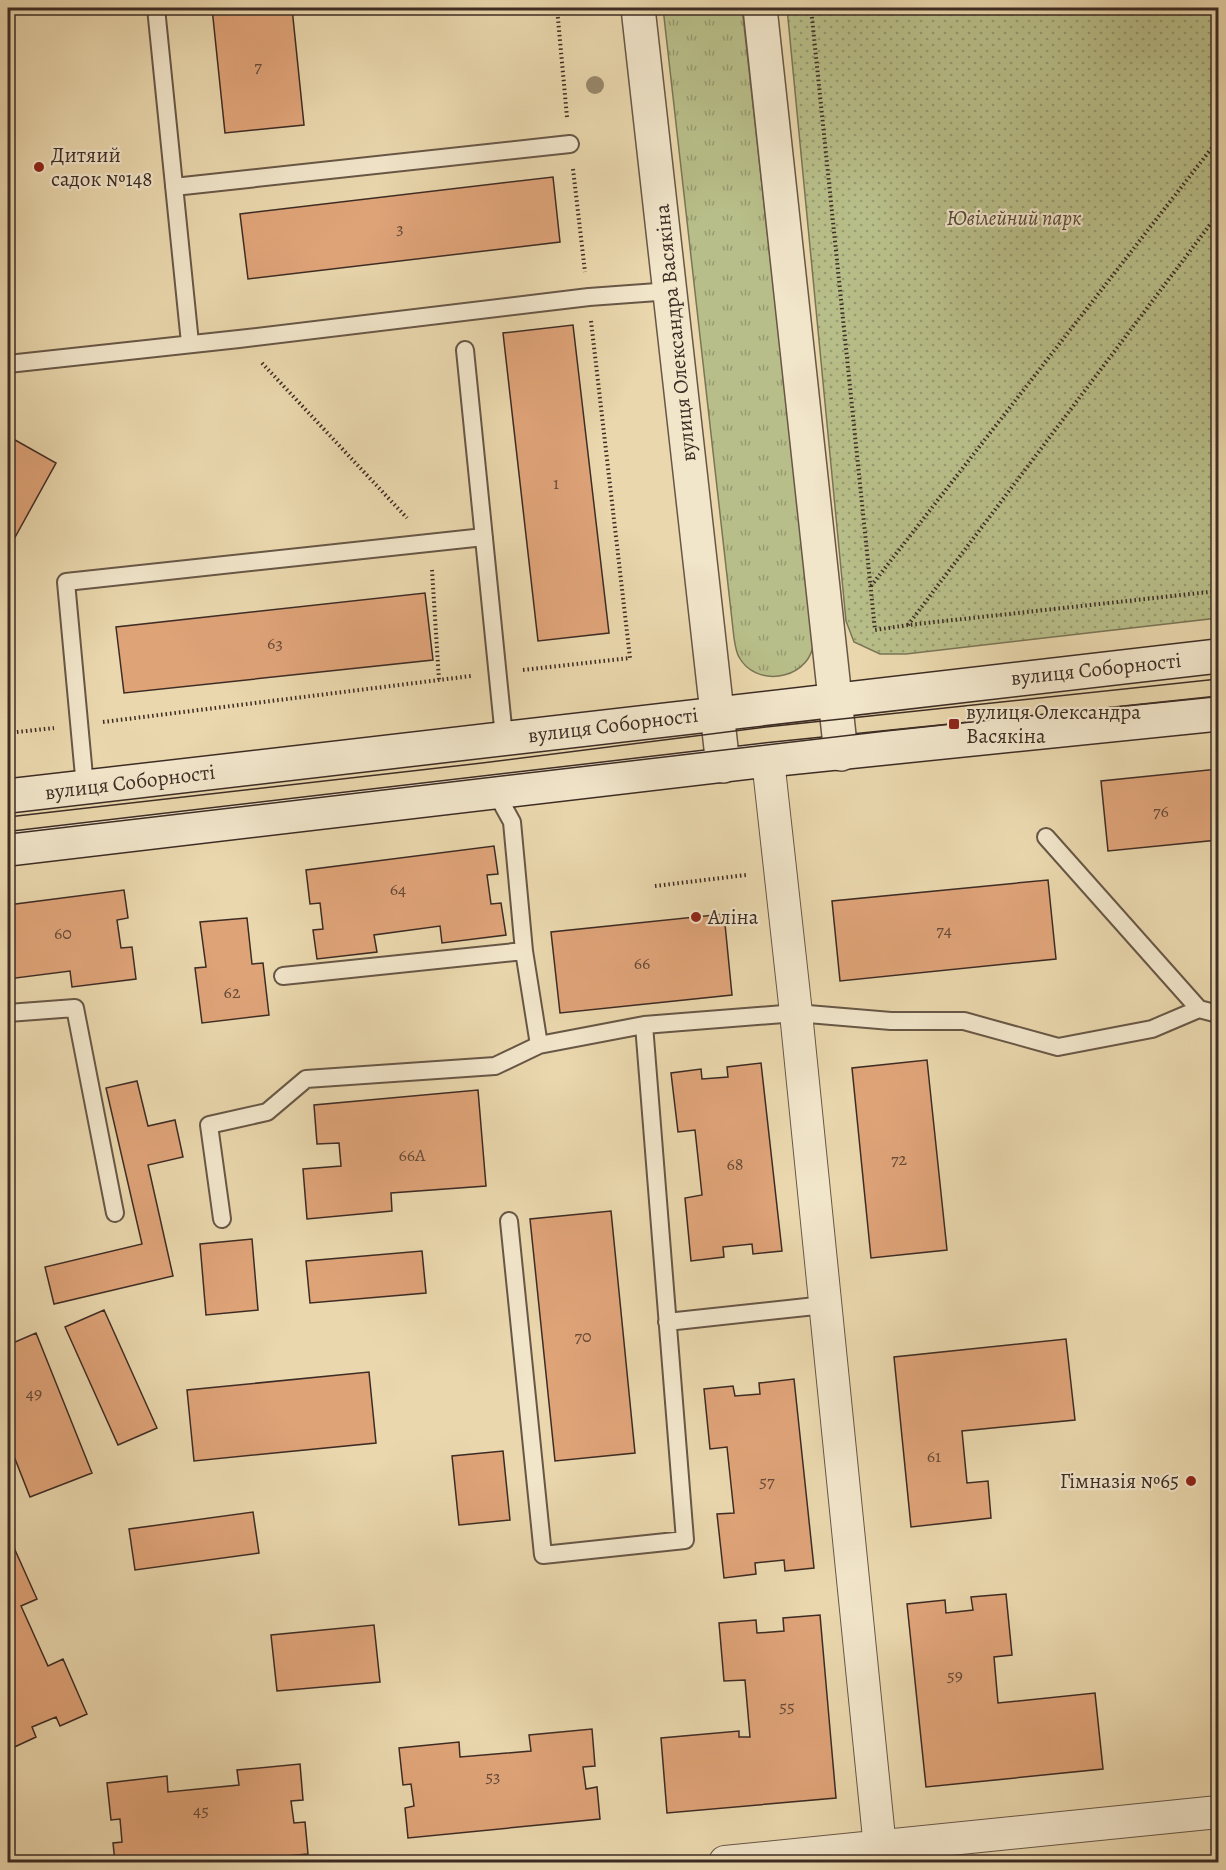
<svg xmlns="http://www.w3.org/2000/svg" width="1226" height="1870" font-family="Alegreya,serif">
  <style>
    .grass { fill: url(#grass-tufts); stroke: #7a7556; stroke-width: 1.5 }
    .park { fill: url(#park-dots); stroke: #7a7556; stroke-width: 1.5 }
    .building { fill: #dfa378; stroke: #3d2c24; stroke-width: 1.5 }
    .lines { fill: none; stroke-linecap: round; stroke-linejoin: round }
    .service-casing { stroke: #685746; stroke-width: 20 }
    .minor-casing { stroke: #685746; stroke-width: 34 }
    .tertiary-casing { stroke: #685746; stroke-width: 36 }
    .secondary-casing { stroke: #3d2c24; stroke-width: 36 }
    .path { stroke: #3d2c24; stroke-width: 4; stroke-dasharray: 1.5 3; stroke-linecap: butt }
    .service { stroke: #f1e5ca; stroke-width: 16 }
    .minor { stroke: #f1e5ca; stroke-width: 32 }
    .tertiary { stroke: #f1e5ca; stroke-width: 33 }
    .secondary { stroke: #f1e5ca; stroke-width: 33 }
    .tram { stroke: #3d2c24; stroke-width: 1.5 }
    .tree { fill: #99896d }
    .poi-dot { fill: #8f2418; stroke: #f1e5ca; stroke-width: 2 }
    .labels { text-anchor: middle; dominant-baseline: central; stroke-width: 4.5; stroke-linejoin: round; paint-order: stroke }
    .number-label { font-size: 18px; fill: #664a39 }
    .poi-label { font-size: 21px; fill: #3d2c24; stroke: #f1e5ca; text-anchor: start }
    .park-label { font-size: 21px; font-style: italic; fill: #564938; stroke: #f1e5ca }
    .street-label { font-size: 21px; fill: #3d2c24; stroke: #f1e5ca }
  </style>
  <defs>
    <pattern id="grass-tufts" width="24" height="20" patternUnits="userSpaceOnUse" patternTransform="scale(1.5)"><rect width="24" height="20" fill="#b8be89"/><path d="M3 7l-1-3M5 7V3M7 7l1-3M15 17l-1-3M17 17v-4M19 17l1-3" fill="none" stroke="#979b70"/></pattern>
    <pattern id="park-dots" width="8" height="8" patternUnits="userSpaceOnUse" patternTransform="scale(1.5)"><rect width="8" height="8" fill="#b8be89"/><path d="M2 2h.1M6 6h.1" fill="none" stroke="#979b70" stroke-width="1.8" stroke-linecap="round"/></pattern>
  </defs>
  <rect width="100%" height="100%" fill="#ead7ad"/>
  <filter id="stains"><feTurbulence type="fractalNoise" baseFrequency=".00333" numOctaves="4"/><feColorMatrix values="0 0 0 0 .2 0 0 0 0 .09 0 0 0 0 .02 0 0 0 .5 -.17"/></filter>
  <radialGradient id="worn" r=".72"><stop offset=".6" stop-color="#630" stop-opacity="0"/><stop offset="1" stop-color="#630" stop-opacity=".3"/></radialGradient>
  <path class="grass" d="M 663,8 L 742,8 L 812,628 C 812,634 814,641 813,647 C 805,681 755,687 739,657 C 736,652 735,644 734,638 Z"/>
  <path class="park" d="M 787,8 L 1218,8 L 1218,618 L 906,654 L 880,654 L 854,642 L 846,621 Z"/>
  <path class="building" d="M 212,8 L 292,8 L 304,125 L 225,133 Z
    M 553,177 L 560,242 L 248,279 L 240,214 Z
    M 573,325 L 609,633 L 538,641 L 503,333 Z
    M 8,436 L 56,463 L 8,550 Z
    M 425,593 L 433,660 L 124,693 L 116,627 Z
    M 1218,769 L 1218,840 L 1108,851 L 1101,781 Z
    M 494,846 L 498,874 L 487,875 L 491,904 L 501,903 L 506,935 L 442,943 L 440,926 L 374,935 L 377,952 L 317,959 L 313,930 L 323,929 L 320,903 L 310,904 L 306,870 Z
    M 1048,880 L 1056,959 L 840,981 L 832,901 Z
    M 124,890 L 128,918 L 117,920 L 121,948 L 132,947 L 136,979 L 72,987 L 70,971 L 8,979 L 8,905 Z
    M 724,914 L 732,995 L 560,1013 L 551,932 Z
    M 247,918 L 252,964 L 263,963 L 269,1015 L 202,1023 L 195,968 L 206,967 L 200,922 Z
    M 927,1060 L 947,1250 L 871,1258 L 852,1068 Z
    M 761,1063 L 782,1251 L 753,1254 L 752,1244 L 723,1247 L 724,1257 L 691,1261 L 685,1198 L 702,1195 L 695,1130 L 678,1132 L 671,1073 L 701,1069 L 702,1079 L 728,1077 L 727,1067 Z
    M 137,1081 L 148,1126 L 175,1120 L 183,1157 L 148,1165 L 173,1276 L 54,1304 L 45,1267 L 142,1244 L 106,1088 Z
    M 478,1090 L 486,1186 L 391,1193 L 392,1211 L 307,1219 L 303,1169 L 341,1166 L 339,1143 L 317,1144 L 314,1105 Z
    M 611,1211 L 635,1453 L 555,1461 L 530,1219 Z
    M 252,1239 L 258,1310 L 206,1315 L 200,1244 Z
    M 422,1251 L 426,1293 L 310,1303 L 306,1261 Z
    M 104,1310 L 157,1428 L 118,1445 L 65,1327 Z
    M 36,1333 L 92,1473 L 30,1497 L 8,1441 L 8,1345 Z
    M 1066,1339 L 1075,1420 L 962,1431 L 967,1483 L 988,1481 L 991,1518 L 911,1527 L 894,1357 Z
    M 369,1372 L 376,1443 L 194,1461 L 187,1390 Z
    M 794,1379 L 814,1568 L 785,1571 L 784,1560 L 755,1563 L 756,1574 L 724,1578 L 717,1514 L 734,1513 L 727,1447 L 710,1449 L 704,1389 L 733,1386 L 735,1396 L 760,1394 L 759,1383 Z
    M 503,1451 L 510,1520 L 459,1525 L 452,1456 Z
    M 253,1512 L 259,1553 L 135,1570 L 129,1529 Z
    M 11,1541 L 37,1599 L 21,1606 L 48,1666 L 63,1659 L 87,1714 L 60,1726 L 56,1717 L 32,1727 L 36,1737 L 8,1750 L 8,1542 Z
    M 1006,1594 L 1012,1655 L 994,1657 L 998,1703 L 1095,1693 L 1103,1769 L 926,1787 L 907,1604 L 945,1600 L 946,1613 L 973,1610 L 971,1597 Z
    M 820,1615 L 836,1798 L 667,1813 L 661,1738 L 739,1731 L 739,1737 L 750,1737 L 745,1680 L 724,1681 L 719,1623 L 756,1620 L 757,1633 L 784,1631 L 783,1618 Z
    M 374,1625 L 380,1682 L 277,1691 L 271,1635 Z
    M 592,1729 L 595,1766 L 583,1767 L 586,1789 L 597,1787 L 600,1819 L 408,1838 L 405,1808 L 414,1806 L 411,1784 L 403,1785 L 399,1748 L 459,1742 L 460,1757 L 531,1751 L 529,1735 Z
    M 300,1764 L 303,1800 L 291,1801 L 294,1823 L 305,1822 L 308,1854 L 222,1862 L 115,1862 L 113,1843 L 122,1842 L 120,1819 L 111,1820 L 107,1783 L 167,1776 L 168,1792 L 239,1785 L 237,1770 Z"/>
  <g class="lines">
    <g class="service-casing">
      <path id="service" d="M 156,8 L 190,343
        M 174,187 L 570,144
        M 465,350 L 504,737
        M 8,364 L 239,339 L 589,297 L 671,291
        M 85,787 L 66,582 L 484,537
        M 1046,837 L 1199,1009
        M 524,951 L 539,1045 L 644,1025
        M 283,976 L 524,951 L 512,822 L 496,793
        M 8,1013 L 75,1008 L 115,1213
        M 222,1219 L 209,1125 L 267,1112 L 306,1079 L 495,1066 L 539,1045
        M 509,1221 L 543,1555 L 685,1540 L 644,1025 L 796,1013 L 891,1021 L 964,1021 L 1058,1047 L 1152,1029 L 1199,1009 L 1218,1014
        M 667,1322 L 825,1305"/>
    </g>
    <g class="minor-casing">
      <path id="minor" d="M 768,760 L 796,1013 L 880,1848
        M 725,1862 L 1218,1812"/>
    </g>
    <g class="tertiary-casing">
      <path id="tertiary" d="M 638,8 L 723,766
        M 760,8 L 841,754"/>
    </g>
    <g class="secondary-casing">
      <path id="secondary" d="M 8,796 C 411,751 814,700 1218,656
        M 8,849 L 768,760 L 1218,714"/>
    </g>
    <path class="path" d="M 557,8 L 567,117
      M 811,8 L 875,630 L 908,625 L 1218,591
      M 573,169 L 585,272
      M 262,363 L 407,518
      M 432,570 L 439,680
      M 871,586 L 1218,140
      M 908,625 L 1218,214
      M 523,670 L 630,658 L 591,321
      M 103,722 L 471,676
      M 8,733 L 54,728
      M 655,886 L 746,875"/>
    <use href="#service" class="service"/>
    <use href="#minor" class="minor"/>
    <use href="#tertiary" class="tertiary"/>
    <use href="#secondary" class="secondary"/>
    <path class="tram" d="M 8,817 L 482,763 L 766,727 L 1218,679
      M 8,834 L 886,731 L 1218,696"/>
  </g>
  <circle class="tree" cx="595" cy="85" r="9"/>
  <g class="poi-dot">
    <circle cx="39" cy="167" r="6"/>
    <rect x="948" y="718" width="12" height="12" rx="3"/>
    <circle cx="696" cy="917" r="6"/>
    <circle cx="1191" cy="1481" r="6"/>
  </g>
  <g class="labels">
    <g class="number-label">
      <text x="258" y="66">7</text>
      <text x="400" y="228">3</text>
      <text x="556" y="483">1</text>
      <text x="275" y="643">63</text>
      <text x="1161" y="811">76</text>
      <text x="398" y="889">64</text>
      <text x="944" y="930">74</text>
      <text x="63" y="933">60</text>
      <text x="642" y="963">66</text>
      <text x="232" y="992">62</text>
      <text x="412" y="1155">66А</text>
      <text x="899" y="1159">72</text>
      <text x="735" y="1164">68</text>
      <text x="583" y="1336">70</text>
      <text x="34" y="1393">49</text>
      <text x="934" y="1456">61</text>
      <text x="767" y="1481">57</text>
      <text x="955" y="1675">59</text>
      <text x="787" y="1706">55</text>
      <text x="493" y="1776">53</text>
      <text x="201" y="1810">45</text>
    </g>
    <g class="poi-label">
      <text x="51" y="155">Дитяий<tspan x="51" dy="24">садок №148</tspan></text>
      <text x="966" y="712">вулиця Олександра<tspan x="966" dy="24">Васякіна</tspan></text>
      <text x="708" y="917">Аліна</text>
      <text x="1179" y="1481" text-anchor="end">Гімназія №65</text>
    </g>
    <g class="park-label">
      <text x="1014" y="218">Ювілейний парк</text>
    </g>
    <g class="street-label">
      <text transform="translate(675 333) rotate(-96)">вулиця Олександра Васякіна</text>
      <text transform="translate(1096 669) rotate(-6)">вулиця Соборності</text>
      <text transform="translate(613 725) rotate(-7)">вулиця Соборності</text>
      <text transform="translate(130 782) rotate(-7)">вулиця Соборності</text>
    </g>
  </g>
  <rect width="1226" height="1870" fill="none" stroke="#ead7ad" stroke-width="30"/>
  <rect x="9" y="9" width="1208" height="1852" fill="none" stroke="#3d2c24" stroke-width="3"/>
  <rect x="15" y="15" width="1196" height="1840" fill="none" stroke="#3d2c24" stroke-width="1.5"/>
  <rect width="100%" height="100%" filter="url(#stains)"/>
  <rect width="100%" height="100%" fill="url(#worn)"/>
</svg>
